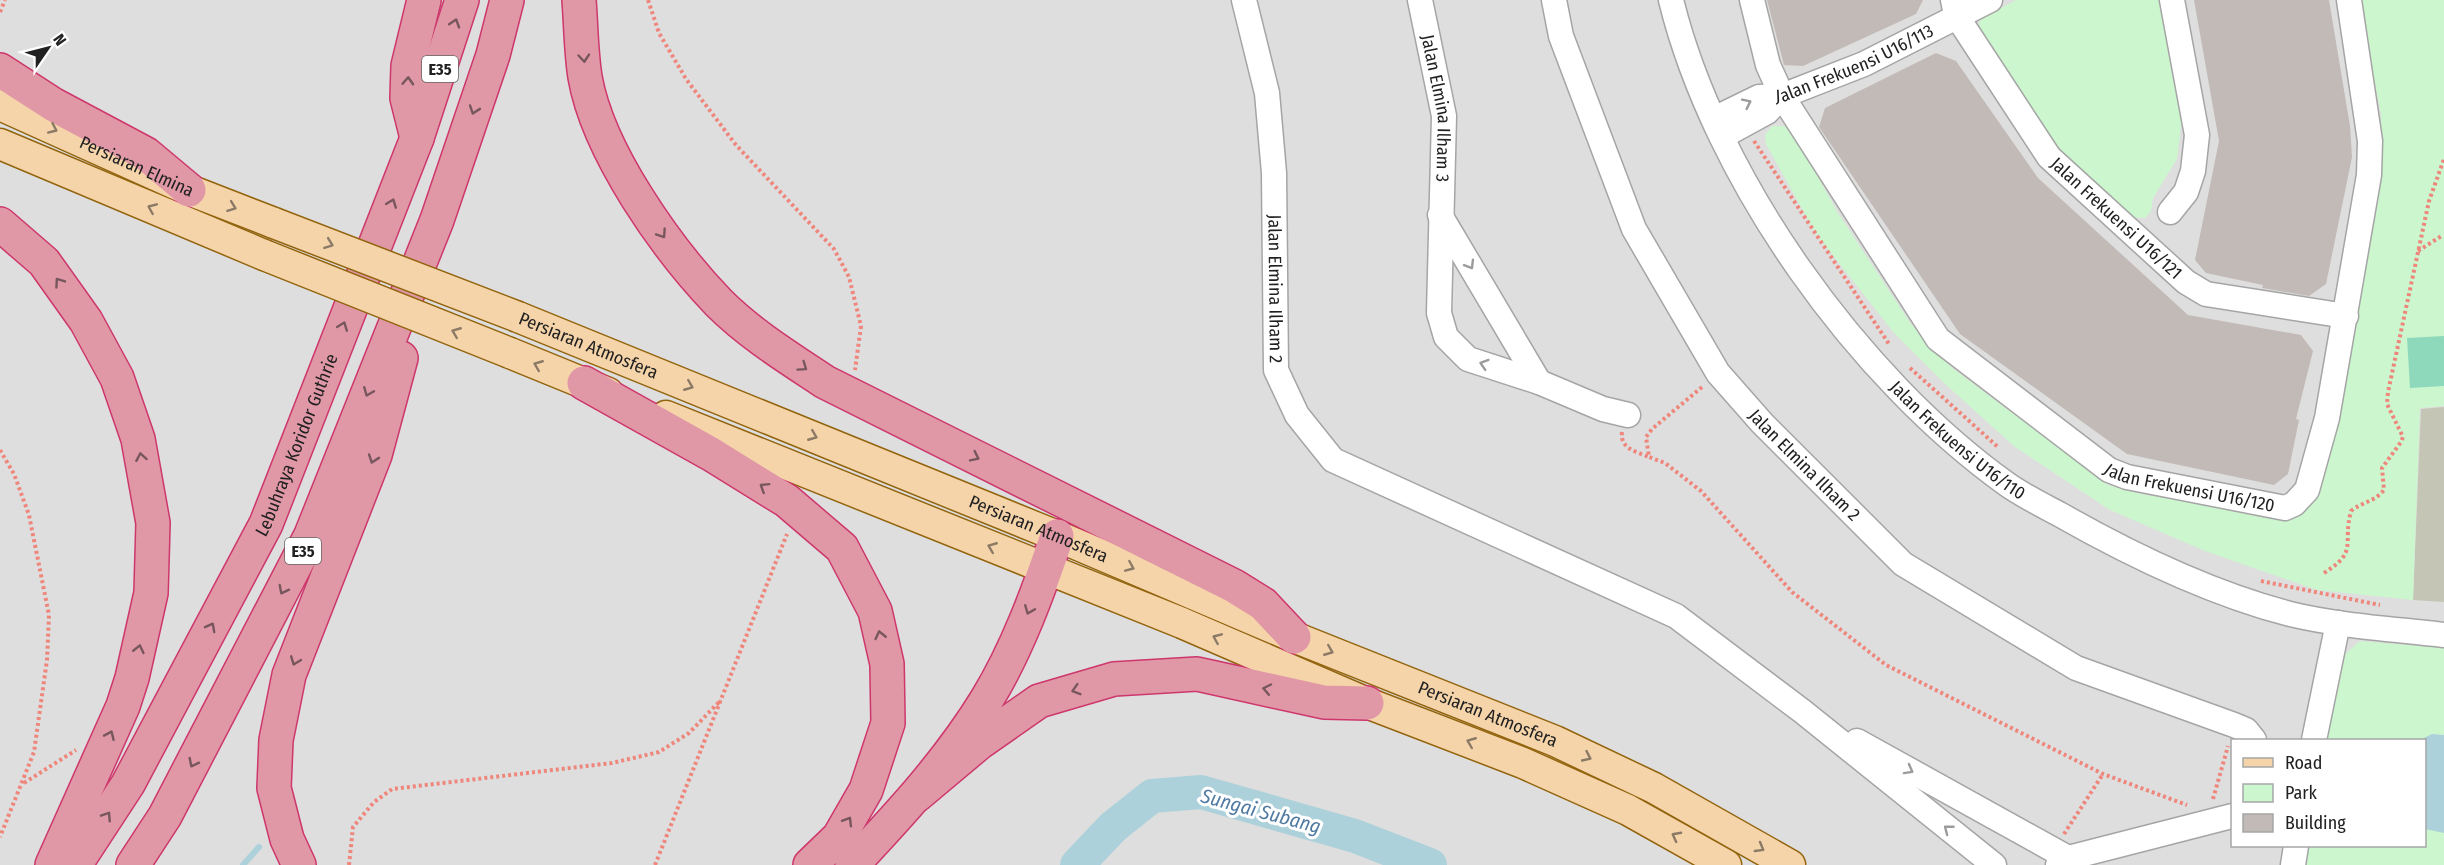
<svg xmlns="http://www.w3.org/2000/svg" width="2444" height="865" font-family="'Fira Sans Condensed',sans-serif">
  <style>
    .residential { fill: #dfdede; fill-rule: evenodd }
    .construction { fill: #c5c5b5 }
    .park { fill: #cbf6ce }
    .pitch { fill: #8ed9bb }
    .water { fill: #add1da }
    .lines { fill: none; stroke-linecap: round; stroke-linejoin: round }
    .stream { stroke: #add1da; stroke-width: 6 }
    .river { stroke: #add1da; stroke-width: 34 }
    .building { fill: #c1bab6 }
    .minor-casing { stroke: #a5a5a5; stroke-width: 27 }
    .major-casing { stroke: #92640d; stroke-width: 33 }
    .highway-casing { stroke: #cd376c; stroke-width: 36 }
    .path { stroke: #ef867c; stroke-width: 4; stroke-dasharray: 3 3; stroke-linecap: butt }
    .minor { stroke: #fff; stroke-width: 24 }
    .major { stroke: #f5d4aa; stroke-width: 30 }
    .highway { stroke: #e198a6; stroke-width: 33 }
    .major-bridge-casing { stroke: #92640d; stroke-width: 33; stroke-linecap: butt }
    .major-bridge { stroke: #f5d4aa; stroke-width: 30 }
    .oneway { stroke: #77575d }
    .oneway2 { stroke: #9b9b9b }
    .oneway3 { stroke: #8b7a66 }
    .labels { text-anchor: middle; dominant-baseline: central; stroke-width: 6; stroke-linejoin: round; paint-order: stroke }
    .shield { fill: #fff; stroke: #646464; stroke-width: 1.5 }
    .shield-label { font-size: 16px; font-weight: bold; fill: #212121 }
    .street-label { font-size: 18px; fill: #212121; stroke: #fff }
    .water-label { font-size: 20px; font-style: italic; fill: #517aa2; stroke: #fff }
  </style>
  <rect width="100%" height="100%" fill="#f1eee9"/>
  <path class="residential" d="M 0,0 L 2444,0 L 2444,865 L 0,865 ZM 2232,740 L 2424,740 L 2424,846 L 2232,846 Z"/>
  <path class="construction" d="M 2444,407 L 2444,602 L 2413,600 L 2421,409 Z"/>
  <path class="park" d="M 2016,0 L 2160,0 L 2183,110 L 2177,159 L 2153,198 L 2151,211 L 2145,218 L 2127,217 L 2062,159 L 1977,28 L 1981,19 Z
    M 2359,0 L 2444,0 L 2444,406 L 2420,408 L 2413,600 L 2317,590 L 2205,551 L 2110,510 L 2015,447 L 1945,384 L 1894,333 L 1816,234 L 1766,144 L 1765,135 L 1772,126 L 1784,126 L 1795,136 L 1838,213 L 1911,324 L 1951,367 L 2108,485 L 2141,494 L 2283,518 L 2297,514 L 2381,156 L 2381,115 Z
    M 2360,641 L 2444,648 L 2444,865 L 2303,865 L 2306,846 L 2424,846 L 2424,740 L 2323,740 L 2336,662 Z"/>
  <path class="pitch" d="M 2444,336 L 2444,386 L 2410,388 L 2407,338 Z"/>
  <path class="water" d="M 2432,734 L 2444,735 L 2444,833 L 2425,829 L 2424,740 L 2420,740 Z"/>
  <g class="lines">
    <path class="stream" d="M 243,865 L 259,847"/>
    <path class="river" d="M 1077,865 L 1113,827 L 1152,796 L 1201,792 L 1355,836 L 1430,865"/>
  </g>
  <path class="building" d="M 1767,0 L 1923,0 L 1916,14 L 1803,66 L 1784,65 Z
    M 2194,0 L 2329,0 L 2350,126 L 2352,157 L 2326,284 L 2309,296 L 2262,288 L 2263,285 L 2206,273 L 2195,260 L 2219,141 Z
    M 1936,53 L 1956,61 L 2038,178 L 2188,315 L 2301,335 L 2313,351 L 2296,419 L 2299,420 L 2288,474 L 2274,485 L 2127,454 L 1960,334 L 1819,127 L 1825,108 Z"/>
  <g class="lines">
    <g class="minor-casing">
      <g id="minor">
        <path id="s1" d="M 1244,0 L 1267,93 L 1274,173 L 1276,370 L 1297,415 L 1333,460 L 1676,616 L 1802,711 L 1994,865"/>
        <path id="s2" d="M 1420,0 L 1444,116 L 1439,313 L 1446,337 L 1468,359 L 1539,382 L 1603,409 L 1628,415"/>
        <path id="s3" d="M 1554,0 L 1561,36 L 1634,229 L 1718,373 L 1762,423 L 1903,564 L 2076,668 L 2234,725 L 2246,730 L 2254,740"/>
        <path id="s4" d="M 1671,0 C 1715,179 1858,378 2008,485 C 2024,496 2042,505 2059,514 C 2131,555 2209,593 2290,614 C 2340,626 2393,629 2444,635"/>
        <path id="s5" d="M 1752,0 L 1768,65 L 1782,96 L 1938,339 L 2109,470 L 2127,477 L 2285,508 L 2294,504 L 2307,490 L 2327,418 L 2369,175 L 2370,141 L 2349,0"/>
        <path id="s6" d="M 1953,0 L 1956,15 L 2049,157 L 2186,282 L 2206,294 L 2346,316"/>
        <path id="s7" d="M 1714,119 L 1759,97 L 1782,96 L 1864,64 L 1990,0"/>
        <path d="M 1723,136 L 1767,112 L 1782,96"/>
        <path d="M 2170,212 L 2186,192 L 2193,171 L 2197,135 L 2172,0"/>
        <path d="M 1440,215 L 1539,382"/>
        <path d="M 2314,740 L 2338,623"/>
        <path d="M 1857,741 L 2068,858 L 2058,865"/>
        <path d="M 2068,858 L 2232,816"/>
        <path d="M 2293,865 L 2296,846"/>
      </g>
    </g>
    <g class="major-casing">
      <g id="major">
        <path id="s8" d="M 0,105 L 189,190 L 274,223"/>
        <path d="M 0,144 L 264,255"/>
        <path id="s9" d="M 518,317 L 1057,536 L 1294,637 L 1555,741 L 1654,788 L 1790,865"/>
        <path d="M 510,353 L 608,393"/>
        <path d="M 666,416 L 1182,623 L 1367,703 L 1523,763 L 1628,810 L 1726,865"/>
      </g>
    </g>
    <g class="highway-casing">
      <g id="highway">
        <path d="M 579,0 C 581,25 581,52 585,77 C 598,152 667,249 719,303 C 750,334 789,358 825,382 L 1234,586 L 1263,604 L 1294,637"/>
        <path d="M 0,70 L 54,105 L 146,154 L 189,190"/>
        <path d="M 417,138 L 407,98 L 408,66 L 424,0"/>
        <path d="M 0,224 L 44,262 L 86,321 L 117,378 L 138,439 L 153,523 L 151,593 L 132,678 L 123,706 L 52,865"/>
        <path d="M 584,383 L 711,454 L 787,501 L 842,548 L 875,611 L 887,664 L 888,723 L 866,790 L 839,837 L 810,865"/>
        <path d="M 917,795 L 979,743 L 1039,701 L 1114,679 L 1197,674 L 1324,702 L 1367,703"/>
        <path id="s10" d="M 75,865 L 128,784 L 266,524 L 417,138 L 462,0"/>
        <path d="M 133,865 L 165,816 L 311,535 L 437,220 L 493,55 L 507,0"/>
        <path d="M 299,865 L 287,839 L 274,788 L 276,740 L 289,675 L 375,455 L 401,358"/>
        <path d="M 852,865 C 901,813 949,761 987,699 C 1017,650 1039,590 1057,536"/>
      </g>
    </g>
    <path class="path" d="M 648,0 L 659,33 L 686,79 L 736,145 L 834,249 L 849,277 L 861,326 L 855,370
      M 0,12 L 5,0
      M 1754,141 L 1889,344
      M 2418,251 L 2443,235
      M 1910,368 L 1998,447
      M 1702,387 L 1652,429 L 1646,437 L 1649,457 L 1665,463 L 1701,491 L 1792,592 L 1886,665 L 2103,774 L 2187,805
      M 1622,432 C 1620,449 1636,451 1648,457
      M 0,450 L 14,474 L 29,515 L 49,615 L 47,660 L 34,752 L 0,837
      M 2324,573 C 2359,551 2342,545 2351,511 C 2362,502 2374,502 2384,490 L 2382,468 L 2401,442 L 2403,437 L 2387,404 L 2388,392 L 2429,201 L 2444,159
      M 2261,581 L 2380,605
      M 24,783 L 76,750
      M 2213,799 L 2228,746
      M 2064,834 L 2103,774
      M 349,865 L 353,827 L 374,802 L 392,789 L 612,763 L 659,752 L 689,733 L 721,700
      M 655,865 L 787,534"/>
    <use href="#minor" class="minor"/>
    <use href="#major" class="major"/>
    <use href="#highway" class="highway"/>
    <g class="major-bridge-casing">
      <path id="major-bridge" d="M 274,223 L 518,317
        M 264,255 L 510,353"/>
    </g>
    <use href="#major-bridge" class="major-bridge"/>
  </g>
  <defs><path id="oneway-chevron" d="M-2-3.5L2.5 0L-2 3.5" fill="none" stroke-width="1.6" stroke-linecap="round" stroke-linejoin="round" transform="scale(1.5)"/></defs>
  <g class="oneway">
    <use href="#oneway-chevron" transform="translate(455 23) rotate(-72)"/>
    <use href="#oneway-chevron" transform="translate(584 58) rotate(85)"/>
    <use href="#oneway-chevron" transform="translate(408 81) rotate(-87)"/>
    <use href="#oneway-chevron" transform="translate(474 110) rotate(109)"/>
    <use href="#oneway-chevron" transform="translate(392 203) rotate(-69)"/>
    <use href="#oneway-chevron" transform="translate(662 234) rotate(56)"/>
    <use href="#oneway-chevron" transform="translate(59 282) rotate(-125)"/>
    <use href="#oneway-chevron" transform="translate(343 326) rotate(-69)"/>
    <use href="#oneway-chevron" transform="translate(803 367) rotate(35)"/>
    <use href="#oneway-chevron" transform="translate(368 392) rotate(112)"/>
    <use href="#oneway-chevron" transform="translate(141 457) rotate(-100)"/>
    <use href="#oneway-chevron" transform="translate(975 457) rotate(26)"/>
    <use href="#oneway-chevron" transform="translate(373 459) rotate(109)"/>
    <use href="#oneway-chevron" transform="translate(764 487) rotate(-148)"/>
    <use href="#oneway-chevron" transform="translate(283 590) rotate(117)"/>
    <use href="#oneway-chevron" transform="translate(1029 610) rotate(112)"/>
    <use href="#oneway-chevron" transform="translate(211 627) rotate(-62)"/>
    <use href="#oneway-chevron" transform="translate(880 635) rotate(-103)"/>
    <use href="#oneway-chevron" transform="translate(139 649) rotate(-77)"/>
    <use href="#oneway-chevron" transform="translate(295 661) rotate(111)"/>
    <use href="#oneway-chevron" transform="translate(1267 689) rotate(-168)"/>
    <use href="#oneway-chevron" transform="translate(1076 690) rotate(163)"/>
    <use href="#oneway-chevron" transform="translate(110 735) rotate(-66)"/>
    <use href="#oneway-chevron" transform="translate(193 763) rotate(117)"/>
    <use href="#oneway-chevron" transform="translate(107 816) rotate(-57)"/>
    <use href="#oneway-chevron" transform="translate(848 821) rotate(-59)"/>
  </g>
  <g class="oneway2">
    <use href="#oneway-chevron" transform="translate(1747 103) rotate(-26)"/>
    <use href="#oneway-chevron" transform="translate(1470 265) rotate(59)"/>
    <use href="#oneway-chevron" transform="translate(1484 364) rotate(-162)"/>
    <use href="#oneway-chevron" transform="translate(1909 770) rotate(29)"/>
    <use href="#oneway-chevron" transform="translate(1948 829) rotate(-142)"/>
  </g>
  <g class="oneway3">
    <use href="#oneway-chevron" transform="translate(53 129) rotate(24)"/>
    <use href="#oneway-chevron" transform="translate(232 207) rotate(21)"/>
    <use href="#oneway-chevron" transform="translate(152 208) rotate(-157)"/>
    <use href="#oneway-chevron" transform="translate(329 244) rotate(21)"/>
    <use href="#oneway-chevron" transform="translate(456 332) rotate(-158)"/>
    <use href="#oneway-chevron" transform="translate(538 365) rotate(-158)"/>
    <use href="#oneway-chevron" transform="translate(689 386) rotate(22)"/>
    <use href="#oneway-chevron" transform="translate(813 436) rotate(22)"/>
    <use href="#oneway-chevron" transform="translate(992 547) rotate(-158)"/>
    <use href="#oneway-chevron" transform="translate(1130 567) rotate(23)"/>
    <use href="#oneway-chevron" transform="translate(1217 638) rotate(-157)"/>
    <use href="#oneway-chevron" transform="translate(1329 651) rotate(22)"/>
    <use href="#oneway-chevron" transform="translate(1471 742) rotate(-158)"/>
    <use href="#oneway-chevron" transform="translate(1587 757) rotate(25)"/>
    <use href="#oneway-chevron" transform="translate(1676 836) rotate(-152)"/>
    <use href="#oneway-chevron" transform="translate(1760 848) rotate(30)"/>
  </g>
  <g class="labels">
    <g class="shield">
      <rect x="422" y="56" width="36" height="26" rx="4.5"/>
      <rect x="285" y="538" width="36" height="26" rx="4.5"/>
    </g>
    <g class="shield-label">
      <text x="440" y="69">E35</text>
      <text x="303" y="551">E35</text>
    </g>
    <g class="street-label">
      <text stroke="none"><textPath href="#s7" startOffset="152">Jalan Frekuensi U16/113</textPath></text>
      <text stroke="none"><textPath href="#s2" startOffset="110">Jalan Elmina Ilham 3</textPath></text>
      <text stroke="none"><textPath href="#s8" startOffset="150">Persiaran Elmina</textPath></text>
      <text stroke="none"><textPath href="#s6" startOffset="276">Jalan Frekuensi U16/121</textPath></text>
      <text stroke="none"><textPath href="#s1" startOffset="292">Jalan Elmina Ilham 2</textPath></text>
      <text stroke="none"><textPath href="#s9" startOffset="76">Persiaran Atmosfera</textPath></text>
      <text stroke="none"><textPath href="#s4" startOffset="534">Jalan Frekuensi U16/110</textPath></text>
      <text stroke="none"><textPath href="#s10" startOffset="476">Lebuhraya Koridor Guthrie</textPath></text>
      <text stroke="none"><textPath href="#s3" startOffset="536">Jalan Elmina Ilham 2</textPath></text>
      <text stroke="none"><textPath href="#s5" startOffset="688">Jalan Frekuensi U16/120</textPath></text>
      <text stroke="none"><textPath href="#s9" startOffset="562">Persiaran Atmosfera</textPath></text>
      <text stroke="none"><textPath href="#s9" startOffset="1048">Persiaran Atmosfera</textPath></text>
    </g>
    <g class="water-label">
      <text transform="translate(1261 811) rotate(15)">Sungai Subang</text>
    </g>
  </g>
  <rect x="2231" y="739" width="195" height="108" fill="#ffffff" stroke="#a6a6a6" stroke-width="1.5"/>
  <rect x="2243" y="758" width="30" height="9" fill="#f5d4aa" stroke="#a6a6a6" stroke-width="1.5"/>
  <text x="2285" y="769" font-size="18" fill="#212121">Road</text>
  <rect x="2243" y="784" width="30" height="18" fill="#cbf6ce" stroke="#a6a6a6" stroke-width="1.5"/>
  <text x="2285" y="799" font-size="18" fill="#212121">Park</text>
  <rect x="2243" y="814" width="30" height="18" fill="#c1bab6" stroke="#a6a6a6" stroke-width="1.5"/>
  <text x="2285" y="829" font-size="18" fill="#212121">Building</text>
  <g transform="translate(48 48) rotate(55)" stroke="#ffffff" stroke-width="4.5" paint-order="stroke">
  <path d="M0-4.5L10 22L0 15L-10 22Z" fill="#212121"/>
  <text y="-9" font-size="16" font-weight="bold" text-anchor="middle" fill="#212121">N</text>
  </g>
</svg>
